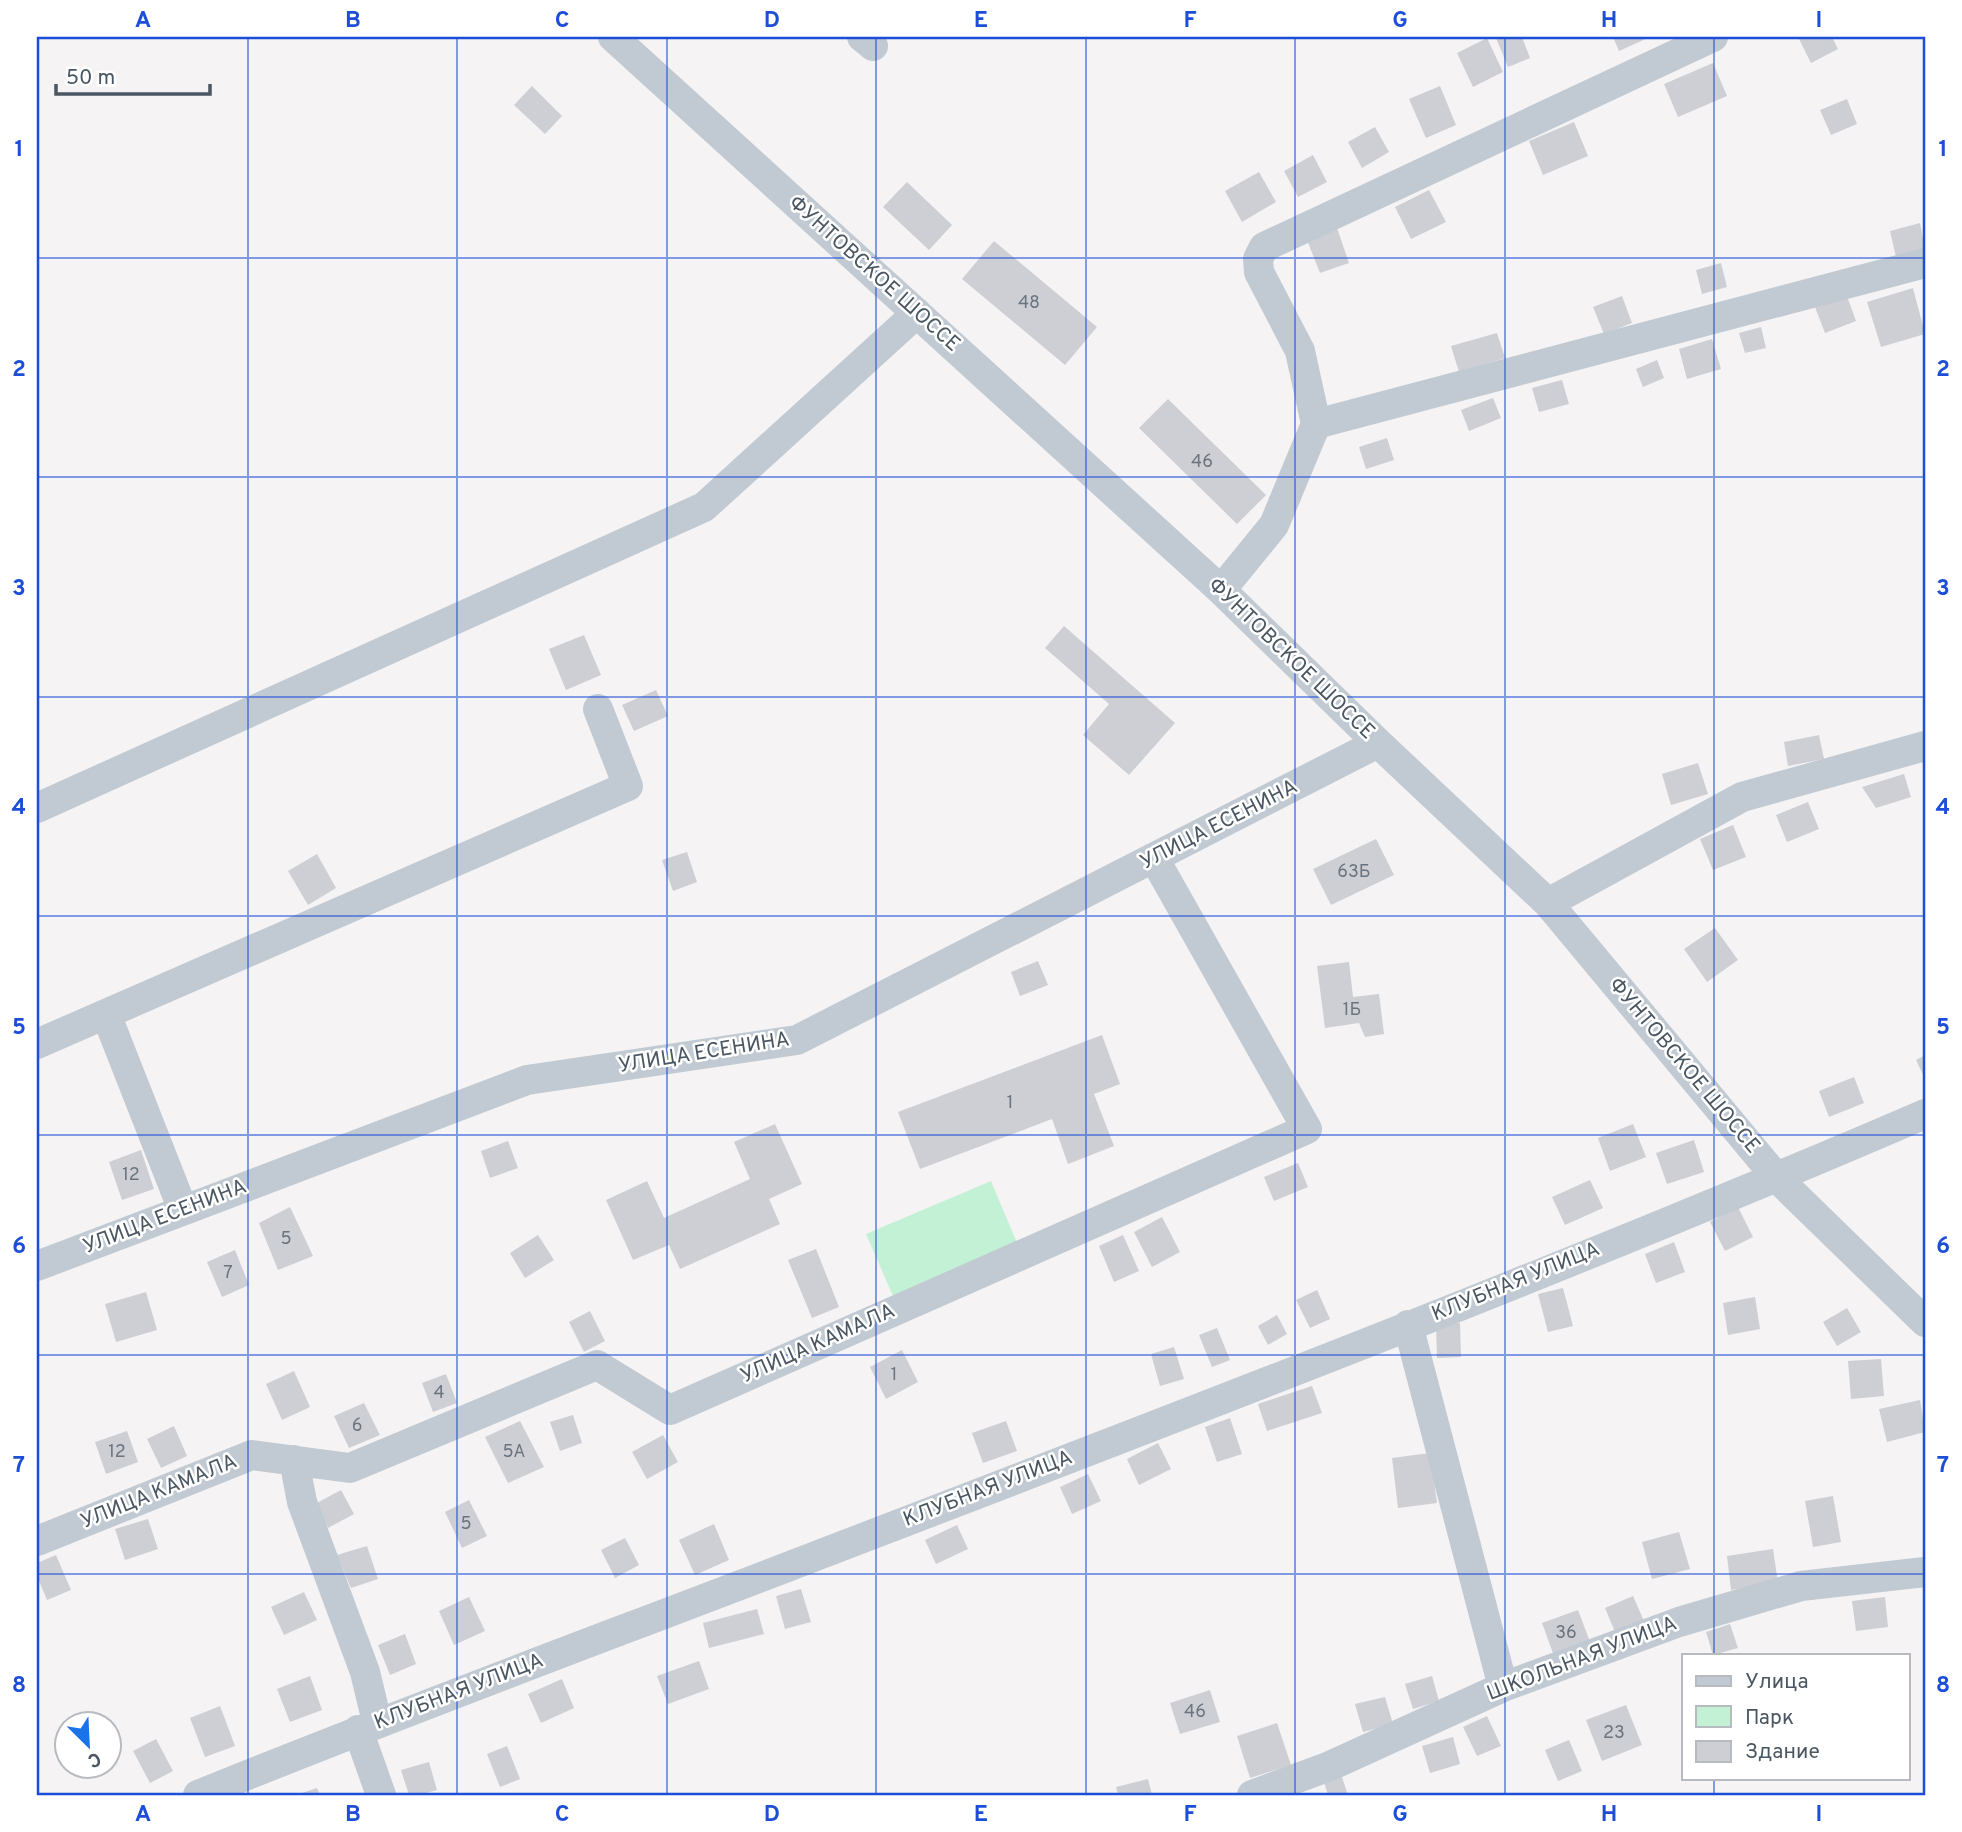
<svg xmlns="http://www.w3.org/2000/svg" width="1962" height="1832" font-family="Overpass,sans-serif">
  <style>
    .green { fill: #c3f1d5 }
    .building { fill: #cdcfd5 }
    .lines { fill: none; stroke-linecap: round; stroke-linejoin: round }
    .minor { stroke: #c1cad2; stroke-width: 30 }
    .grid { fill: none; stroke: #1d4ed8; stroke-width: 2; stroke-opacity: 0.55 }
    .labels { text-anchor: middle; dominant-baseline: central; stroke-width: 5; stroke-linejoin: round; paint-order: stroke }
    .number-label { font-size: 18px; fill: #6b747e }
    .street-label { font-size: 21px; fill: #4a5661; stroke: #fff }
    .neatline { fill: none; stroke: #1d4ed8; stroke-width: 2.5 }
    .grid-label { font-size: 23px; text-anchor: middle; font-weight: bold; fill: #1d4ed8 }
  </style>
  <rect width="100%" height="100%" fill="#f5f3f3"/>
  <path class="green" d="M 991,1181 L 1017,1243 L 893,1296 L 866,1234 Z"/>
  <path class="building" d="M 1499,37 L 1522,37 L 1530,58 L 1508,67 L 1496,38 Z
    M 1613,37 L 1650,37 L 1619,51 Z
    M 1798,37 L 1832,37 L 1838,49 L 1811,63 Z
    M 1487,38 L 1503,72 L 1473,87 L 1457,53 Z
    M 1713,63 L 1727,96 L 1678,117 L 1664,84 Z
    M 532,86 L 562,116 L 545,134 L 514,105 Z
    M 1440,86 L 1456,125 L 1426,138 L 1409,99 Z
    M 1847,99 L 1857,124 L 1831,135 L 1820,110 Z
    M 1574,122 L 1588,156 L 1543,175 L 1529,141 Z
    M 1375,127 L 1389,152 L 1362,168 L 1348,142 Z
    M 1313,155 L 1327,182 L 1298,197 L 1284,171 Z
    M 1259,172 L 1276,202 L 1242,222 L 1225,191 Z
    M 907,182 L 952,225 L 929,250 L 883,207 Z
    M 1429,190 L 1446,222 L 1411,239 L 1395,207 Z
    M 1920,223 L 1925,250 L 1896,257 L 1890,231 Z
    M 1337,228 L 1349,263 L 1320,273 L 1307,240 Z
    M 994,241 L 1097,327 L 1065,365 L 962,279 Z
    M 1721,263 L 1727,287 L 1702,294 L 1696,270 Z
    M 1913,288 L 1925,334 L 1881,347 L 1867,302 Z
    M 1622,296 L 1632,323 L 1604,334 L 1593,307 Z
    M 1847,296 L 1856,321 L 1825,333 L 1815,307 Z
    M 1761,327 L 1766,348 L 1745,353 L 1739,333 Z
    M 1497,333 L 1505,358 L 1459,372 L 1451,346 Z
    M 1712,339 L 1721,369 L 1687,379 L 1679,349 Z
    M 1657,360 L 1664,378 L 1643,387 L 1636,369 Z
    M 1562,380 L 1569,404 L 1539,412 L 1532,388 Z
    M 1493,398 L 1501,418 L 1469,431 L 1461,410 Z
    M 1168,399 L 1266,495 L 1237,524 L 1139,428 Z
    M 1387,438 L 1394,460 L 1366,469 L 1359,447 Z
    M 1064,626 L 1175,723 L 1129,775 L 1083,735 L 1109,704 L 1045,648 Z
    M 584,635 L 601,675 L 566,690 L 549,649 Z
    M 656,690 L 668,716 L 634,731 L 622,705 Z
    M 1819,735 L 1824,759 L 1788,766 L 1784,742 Z
    M 1698,763 L 1708,794 L 1671,805 L 1662,774 Z
    M 1904,774 L 1911,797 L 1876,808 L 1862,787 Z
    M 1808,802 L 1819,829 L 1787,842 L 1776,815 Z
    M 1733,825 L 1746,857 L 1713,870 L 1700,839 Z
    M 1376,839 L 1394,875 L 1331,905 L 1313,869 Z
    M 687,852 L 697,882 L 673,891 L 662,860 Z
    M 317,854 L 336,888 L 308,905 L 288,871 Z
    M 1715,928 L 1738,960 L 1707,982 L 1684,949 Z
    M 1038,961 L 1048,985 L 1020,996 L 1011,972 Z
    M 1349,962 L 1353,997 L 1379,994 L 1384,1034 L 1365,1037 L 1359,1023 L 1325,1028 L 1317,966 Z
    M 1102,1035 L 1120,1084 L 1094,1094 L 1114,1146 L 1068,1164 L 1052,1119 L 920,1169 L 898,1112 Z
    M 1925,1055 L 1925,1079 L 1916,1060 Z
    M 1854,1077 L 1864,1103 L 1829,1117 L 1819,1091 Z
    M 775,1124 L 802,1184 L 769,1199 L 780,1224 L 680,1269 L 669,1245 L 633,1260 L 606,1200 L 647,1181 L 664,1218 L 750,1179 L 734,1142 Z
    M 1633,1124 L 1646,1157 L 1610,1171 L 1598,1138 Z
    M 1694,1140 L 1704,1172 L 1667,1184 L 1656,1153 Z
    M 508,1141 L 518,1168 L 490,1178 L 481,1151 Z
    M 141,1150 L 154,1189 L 122,1200 L 109,1162 Z
    M 1298,1163 L 1308,1187 L 1274,1201 L 1264,1177 Z
    M 1590,1180 L 1603,1208 L 1565,1225 L 1552,1197 Z
    M 290,1207 L 313,1256 L 278,1270 L 259,1223 Z
    M 1738,1207 L 1753,1237 L 1725,1251 L 1710,1222 Z
    M 1162,1217 L 1180,1252 L 1152,1267 L 1134,1232 Z
    M 538,1235 L 554,1260 L 525,1278 L 510,1253 Z
    M 1123,1235 L 1139,1271 L 1114,1282 L 1099,1246 Z
    M 1674,1242 L 1685,1272 L 1656,1283 L 1645,1254 Z
    M 816,1249 L 839,1307 L 812,1318 L 788,1260 Z
    M 235,1250 L 249,1285 L 222,1297 L 207,1262 Z
    M 1563,1288 L 1573,1326 L 1548,1332 L 1538,1294 Z
    M 1317,1290 L 1330,1319 L 1310,1328 L 1296,1300 Z
    M 146,1292 L 157,1330 L 116,1342 L 105,1304 Z
    M 1755,1297 L 1760,1329 L 1728,1335 L 1723,1303 Z
    M 1847,1308 L 1861,1332 L 1837,1346 L 1823,1322 Z
    M 590,1311 L 605,1341 L 584,1352 L 569,1322 Z
    M 1277,1315 L 1287,1334 L 1268,1345 L 1258,1326 Z
    M 1460,1323 L 1461,1357 L 1437,1358 L 1436,1324 Z
    M 1217,1328 L 1230,1360 L 1212,1367 L 1199,1335 Z
    M 1174,1347 L 1184,1379 L 1160,1386 L 1151,1354 Z
    M 902,1350 L 918,1382 L 886,1399 L 870,1367 Z
    M 1881,1359 L 1884,1396 L 1851,1399 L 1848,1361 Z
    M 294,1371 L 310,1407 L 282,1420 L 266,1384 Z
    M 446,1374 L 457,1403 L 433,1412 L 422,1383 Z
    M 1312,1386 L 1322,1413 L 1267,1431 L 1258,1404 Z
    M 1920,1400 L 1925,1432 L 1887,1442 L 1879,1409 Z
    M 364,1403 L 380,1435 L 349,1448 L 334,1416 Z
    M 573,1415 L 582,1443 L 560,1451 L 550,1422 Z
    M 1230,1418 L 1242,1454 L 1217,1462 L 1205,1427 Z
    M 520,1421 L 544,1467 L 508,1483 L 485,1437 Z
    M 1006,1421 L 1017,1451 L 983,1463 L 972,1433 Z
    M 174,1426 L 187,1456 L 161,1468 L 147,1439 Z
    M 127,1431 L 138,1462 L 106,1474 L 95,1442 Z
    M 663,1435 L 678,1462 L 647,1479 L 632,1452 Z
    M 1158,1443 L 1171,1469 L 1139,1485 L 1127,1459 Z
    M 1430,1453 L 1437,1503 L 1398,1508 L 1392,1458 Z
    M 1088,1474 L 1101,1501 L 1072,1514 L 1060,1487 Z
    M 341,1490 L 354,1514 L 328,1528 L 315,1504 Z
    M 1833,1496 L 1841,1542 L 1813,1547 L 1805,1501 Z
    M 469,1500 L 487,1536 L 462,1548 L 445,1512 Z
    M 148,1519 L 158,1549 L 125,1560 L 115,1529 Z
    M 714,1524 L 729,1560 L 695,1575 L 679,1540 Z
    M 957,1525 L 968,1549 L 936,1564 L 925,1540 Z
    M 1679,1532 L 1690,1569 L 1652,1579 L 1642,1542 Z
    M 625,1538 L 639,1565 L 615,1578 L 601,1550 Z
    M 367,1546 L 378,1579 L 351,1588 L 337,1555 Z
    M 1773,1549 L 1778,1583 L 1731,1590 L 1727,1556 Z
    M 56,1555 L 71,1590 L 47,1600 L 37,1576 L 37,1563 Z
    M 801,1589 L 811,1622 L 785,1629 L 776,1596 Z
    M 304,1592 L 317,1620 L 284,1635 L 271,1607 Z
    M 1633,1596 L 1644,1621 L 1615,1632 L 1605,1608 Z
    M 469,1597 L 485,1631 L 454,1645 L 439,1611 Z
    M 1885,1597 L 1888,1627 L 1856,1631 L 1852,1601 Z
    M 757,1609 L 764,1634 L 709,1648 L 703,1623 Z
    M 1578,1610 L 1590,1642 L 1554,1656 L 1542,1623 Z
    M 1730,1624 L 1738,1648 L 1713,1655 L 1706,1632 Z
    M 405,1634 L 416,1664 L 390,1675 L 378,1645 Z
    M 699,1661 L 709,1689 L 668,1704 L 657,1676 Z
    M 310,1676 L 322,1710 L 290,1722 L 277,1689 Z
    M 1432,1676 L 1439,1701 L 1413,1709 L 1405,1684 Z
    M 562,1679 L 574,1708 L 541,1723 L 528,1694 Z
    M 1210,1690 L 1220,1722 L 1180,1734 L 1170,1703 Z
    M 1385,1697 L 1393,1724 L 1363,1732 L 1355,1704 Z
    M 1626,1705 L 1642,1745 L 1602,1761 L 1586,1720 Z
    M 220,1706 L 235,1746 L 205,1757 L 190,1718 Z
    M 1487,1716 L 1501,1746 L 1477,1756 L 1463,1727 Z
    M 1277,1723 L 1291,1765 L 1250,1778 L 1237,1736 Z
    M 1453,1737 L 1460,1764 L 1430,1773 L 1422,1746 Z
    M 156,1739 L 173,1771 L 150,1783 L 133,1751 Z
    M 1569,1740 L 1582,1771 L 1558,1781 L 1545,1750 Z
    M 507,1746 L 520,1779 L 500,1787 L 487,1754 Z
    M 429,1762 L 437,1790 L 419,1795 L 409,1795 L 401,1770 Z
    M 1342,1777 L 1348,1795 L 1328,1795 L 1324,1782 Z
    M 1148,1779 L 1152,1795 L 1118,1795 L 1116,1787 Z
    M 317,1788 L 320,1795 L 296,1795 Z"/>
  <g class="lines">
    <path class="minor" d="M 613,37 L 1221,590 L 1378,743 L 1548,903 L 1777,1178 L 1925,1322
      M 862,37 L 873,46
      M 1316,424 L 1300,351 L 1259,272 L 1258,259 L 1264,247 L 1713,37
      M 1221,590 L 1274,525 L 1316,424 L 1925,263
      M 37,808 L 704,507 L 917,313
      M 1548,903 L 1742,797 L 1925,746
      M 106,1014 L 183,1210
      M 37,1044 L 628,786 L 598,709
      M 37,1266 L 527,1080 L 797,1040 L 1378,743
      M 1408,1325 L 1503,1687
      M 294,1460 L 302,1502 L 365,1672 L 377,1722
      M 37,1541 L 252,1455 L 350,1468 L 597,1365 L 670,1410 L 1307,1129 L 1154,858
      M 358,1730 L 381,1795
      M 198,1795 C 394,1715 592,1642 790,1566 C 1170,1420 1551,1275 1925,1114
      M 1252,1795 L 1330,1766 L 1503,1687 L 1679,1622 L 1801,1586 L 1925,1572"/>
  </g>
  <path class="grid" d="M 248,37 L 248,1795M 457,37 L 457,1795M 667,37 L 667,1795M 876,37 L 876,1795M 1086,37 L 1086,1795M 1295,37 L 1295,1795M 1505,37 L 1505,1795M 1714,37 L 1714,1655M 37,258 L 1925,258M 37,477 L 1925,477M 37,697 L 1925,697M 37,916 L 1925,916M 37,1135 L 1925,1135M 37,1355 L 1925,1355M 37,1574 L 1925,1574M 1714,1778 L 1714,1795"/>
  <g class="labels">
    <g class="number-label">
      <text x="1029" y="303">48</text>
      <text x="1202" y="462">46</text>
      <text x="1354" y="872">63Б</text>
      <text x="1352" y="1010">1Б</text>
      <text x="1010" y="1103">1</text>
      <text x="131" y="1175">12</text>
      <text x="286" y="1239">5</text>
      <text x="228" y="1273">7</text>
      <text x="894" y="1375">1</text>
      <text x="439" y="1393">4</text>
      <text x="357" y="1426">6</text>
      <text x="117" y="1452">12</text>
      <text x="514" y="1452">5А</text>
      <text x="466" y="1524">5</text>
      <text x="1566" y="1633">36</text>
      <text x="1195" y="1712">46</text>
      <text x="1614" y="1733">23</text>
    </g>
    <g class="street-label">
      <text transform="translate(874 274) rotate(42)">ФУНТОВСКОЕ ШОССЕ</text>
      <text transform="translate(1291 659) rotate(44)">ФУНТОВСКОЕ ШОССЕ</text>
      <text transform="translate(1219 825) rotate(-27)">УЛИЦА ЕСЕНИНА</text>
      <text transform="translate(704 1053) rotate(-9)">УЛИЦА ЕСЕНИНА</text>
      <text transform="translate(1684 1066) rotate(50)">ФУНТОВСКОЕ ШОССЕ</text>
      <text transform="translate(165 1217) rotate(-21)">УЛИЦА ЕСЕНИНА</text>
      <text transform="translate(1516 1282) rotate(-22)">КЛУБНАЯ УЛИЦА</text>
      <text transform="translate(818 1344) rotate(-24)">УЛИЦА КАМАЛА</text>
      <text transform="translate(988 1489) rotate(-21)">КЛУБНАЯ УЛИЦА</text>
      <text transform="translate(159 1492) rotate(-22)">УЛИЦА КАМАЛА</text>
      <text transform="translate(1582 1659) rotate(-21)">ШКОЛЬНАЯ УЛИЦА</text>
      <text transform="translate(459 1692) rotate(-21)">КЛУБНАЯ УЛИЦА</text>
    </g>
  </g>
  <rect width="1962" height="1832" fill="none" stroke="#ffffff" stroke-width="77"/>
  <rect x="1682" y="1654" width="228" height="126" fill="#ffffff" stroke="#b7bbc0" stroke-width="2"/>
  <rect x="1696" y="1676" width="35" height="10" fill="#c1cad2" stroke="#b7bbc0" stroke-width="2"/>
  <text x="1745" y="1688" font-size="21" fill="#4a5661">Улица</text>
  <rect x="1696" y="1706" width="35" height="21" fill="#c3f1d5" stroke="#b7bbc0" stroke-width="2"/>
  <text x="1745" y="1724" font-size="21" fill="#4a5661">Парк</text>
  <rect x="1696" y="1741" width="35" height="21" fill="#cdcfd5" stroke="#b7bbc0" stroke-width="2"/>
  <text x="1745" y="1758" font-size="21" fill="#4a5661">Здание</text>
  <g transform="translate(88 1745) rotate(156)"><circle r="33" fill="#ffffff" stroke="#b7bbc0" stroke-width="2"/>
  <path d="M0-5L12 26L0 18L-12 26Z" fill="#1a73e8"/>
  <text y="-10" font-size="19" font-weight="bold" text-anchor="middle" fill="#4a5661">С</text>
  </g>
  <path d="M56 84v10h154v-10" fill="none" stroke="#4a5661" stroke-width="3.5"/>
  <text x="66" y="84" font-size="21" fill="#4a5661" stroke="#ffffff" stroke-width="5" paint-order="stroke">50 m</text>
  <rect x="38" y="38" width="1886" height="1756" class="neatline"/>
  <g class="grid-label">
    <text x="143" y="27">A</text>
    <text x="353" y="27">B</text>
    <text x="562" y="27">C</text>
    <text x="772" y="27">D</text>
    <text x="981" y="27">E</text>
    <text x="1190" y="27">F</text>
    <text x="1400" y="27">G</text>
    <text x="1609" y="27">H</text>
    <text x="1819" y="27">I</text>
    <text x="19" y="156">1</text>
    <text x="1943" y="156">1</text>
    <text x="19" y="376">2</text>
    <text x="1943" y="376">2</text>
    <text x="19" y="595">3</text>
    <text x="1943" y="595">3</text>
    <text x="19" y="814">4</text>
    <text x="1943" y="814">4</text>
    <text x="19" y="1034">5</text>
    <text x="1943" y="1034">5</text>
    <text x="19" y="1253">6</text>
    <text x="1943" y="1253">6</text>
    <text x="19" y="1472">7</text>
    <text x="1943" y="1472">7</text>
    <text x="19" y="1692">8</text>
    <text x="1943" y="1692">8</text>
    <text x="143" y="1821">A</text>
    <text x="353" y="1821">B</text>
    <text x="562" y="1821">C</text>
    <text x="772" y="1821">D</text>
    <text x="981" y="1821">E</text>
    <text x="1190" y="1821">F</text>
    <text x="1400" y="1821">G</text>
    <text x="1609" y="1821">H</text>
    <text x="1819" y="1821">I</text>
  </g>
</svg>
